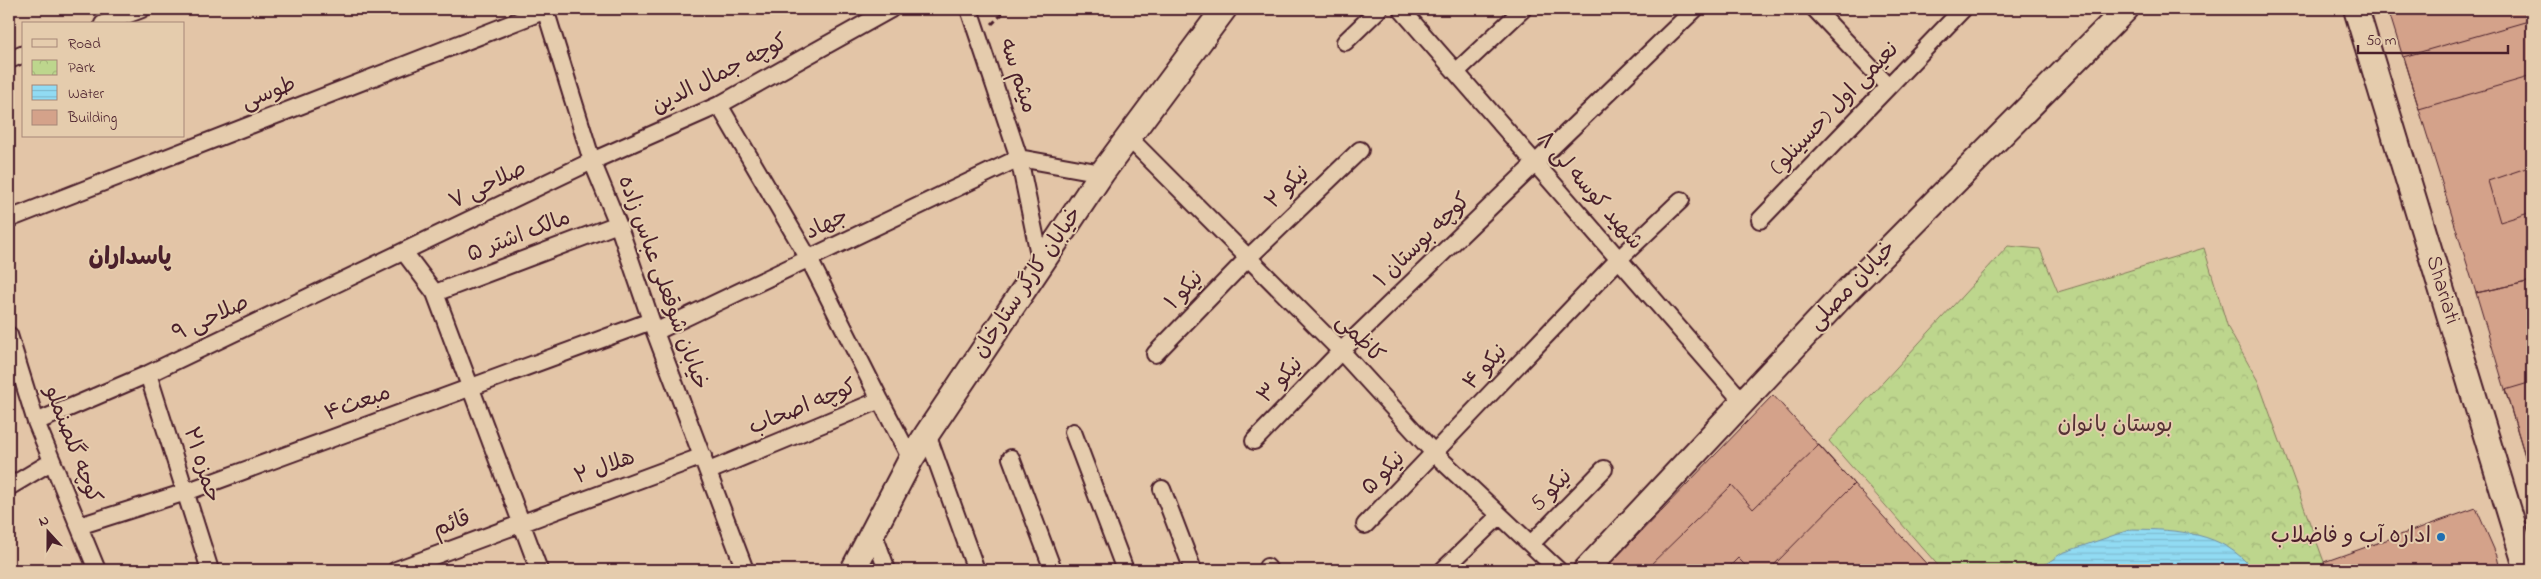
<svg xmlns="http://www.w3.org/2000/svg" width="2541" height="579" font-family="'Indie Flower','Playpen Sans Arabic',sans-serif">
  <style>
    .park { fill: url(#park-crowns); stroke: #847a5c }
    .water { fill: url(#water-rules); stroke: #7590a3 }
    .building { fill: #d4a28a; stroke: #4a1f2b }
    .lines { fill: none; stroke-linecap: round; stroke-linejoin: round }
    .street-casing { stroke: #4a1f2b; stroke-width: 20 }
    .secondary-casing { stroke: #4a1f2b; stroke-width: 28 }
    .path { stroke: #4a1f2b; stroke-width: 3; stroke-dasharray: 5 4; stroke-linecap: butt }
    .street { stroke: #e5ccad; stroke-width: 16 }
    .secondary { stroke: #e5ccad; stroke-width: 24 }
    .poi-dot { fill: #1f6fb2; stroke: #e5ccad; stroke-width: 2 }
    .labels { text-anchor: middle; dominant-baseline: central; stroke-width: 4; stroke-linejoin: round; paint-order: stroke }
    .street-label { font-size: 22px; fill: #4a1f2b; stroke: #e5ccad }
    .park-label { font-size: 22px; fill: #563135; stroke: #e5ccad }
    .poi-label { font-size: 22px; fill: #4a1f2b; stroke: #e5ccad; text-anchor: end }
    .neighbourhood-label { font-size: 24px; font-weight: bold; fill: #4a1f2b; stroke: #e5ccad }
  </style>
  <defs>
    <pattern id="park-crowns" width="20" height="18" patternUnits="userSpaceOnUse" patternTransform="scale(1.25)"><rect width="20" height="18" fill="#bdd68d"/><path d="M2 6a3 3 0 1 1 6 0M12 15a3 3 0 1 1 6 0" fill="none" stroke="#a4b77a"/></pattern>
    <pattern id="water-rules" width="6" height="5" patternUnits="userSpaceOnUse" patternTransform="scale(1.25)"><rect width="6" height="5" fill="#91dbf3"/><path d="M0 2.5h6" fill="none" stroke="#7fbcd0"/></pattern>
  </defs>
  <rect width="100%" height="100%" fill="#e3c5a7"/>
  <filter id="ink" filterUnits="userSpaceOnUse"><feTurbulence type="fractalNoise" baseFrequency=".02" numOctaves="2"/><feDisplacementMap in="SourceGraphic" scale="10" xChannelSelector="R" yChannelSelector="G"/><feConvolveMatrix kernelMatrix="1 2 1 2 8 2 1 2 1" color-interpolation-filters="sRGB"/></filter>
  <g filter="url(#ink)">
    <path class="park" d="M 2008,246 L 2040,249 L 2058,292 L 2204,248 L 2228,328 L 2258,381 L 2327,570 L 1942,570 L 1829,441 Z"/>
    <path class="water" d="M 2132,529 C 2177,530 2223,531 2253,570 L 2037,570 L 2062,553 Z"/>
    <path class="building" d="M 2388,9 L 2532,9 L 2532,281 L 2476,293 Z
      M 2532,20 L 2532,76 L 2419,109 L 2403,57 Z
      M 2532,166 L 2532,212 L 2500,222 L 2488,181 Z
      M 2532,281 L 2532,479 L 2476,293 Z
      M 2532,382 L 2532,479 L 2505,390 Z
      M 1773,395 L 1932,570 L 1604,570 Z
      M 1819,445 L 1854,484 L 1769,570 L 1750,570 L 1738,558 L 1726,570 L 1645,570 L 1732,485 L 1753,509 Z
      M 2476,508 L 2497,556 L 2500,570 L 2326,570 L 2324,562 Z"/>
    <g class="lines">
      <g class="street-casing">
        <path id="street" d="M 545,9 L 592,161 L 618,224 L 655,332 L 745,570
          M 969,9 L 1019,158 L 1041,264
          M 1401,9 L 1743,402
          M 1815,9 L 1888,86
          M 103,24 L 142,9
          M 1345,42 L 1379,9
          M 9,60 L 24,54
          M 1456,72 L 1523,9
          M 719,105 L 809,259 L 880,400
          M 1128,137 L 1341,351 L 1435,454 L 1558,570
          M 1019,158 L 1102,173
          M 9,219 L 546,10
          M 1760,220 L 1963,9
          M 404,252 L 435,293 L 539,570
          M 435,293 L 618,224
          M 655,332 L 1019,158
          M 9,335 L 36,422 L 97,570
          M 1155,354 L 1248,258 L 1360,150
          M 148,374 L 210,570
          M 36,422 L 148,374 L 592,161 L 719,105 L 891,9
          M 1073,432 L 1125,570
          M 927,434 L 976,570
          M 1254,441 L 1341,351 L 1695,9
          M 1011,458 L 1053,570
          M 709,471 L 880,400 L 911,459
          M 9,487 L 51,462
          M 1162,489 L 1193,570
          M 1365,525 L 1619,259 L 1681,200
          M 79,526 L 186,492 L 651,321
          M 873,532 L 887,570
          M 1532,543 L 1604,469
          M 1267,567 L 1269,570
          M 396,570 L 703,456
          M 1443,570 L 1499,516"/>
      </g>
      <g class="secondary-casing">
        <path id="secondary" d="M 2356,9 L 2527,570
          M 853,570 L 911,459 L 927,434 L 1102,173 L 1224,9
          M 1586,570 L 1840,298 L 2126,9"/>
      </g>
      <path class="path" d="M 992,24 L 1007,9"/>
      <use href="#street" class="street"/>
      <use href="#secondary" class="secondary"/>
    </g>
  </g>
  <circle class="poi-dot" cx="2441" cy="537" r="5"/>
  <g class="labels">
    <g class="street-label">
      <text transform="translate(720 75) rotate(-27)">کوچه جمال الدین</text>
      <text transform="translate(1017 76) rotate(72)">میثم سه</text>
      <text transform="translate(269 94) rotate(-21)">طوسی</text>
      <text transform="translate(1835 109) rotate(-46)">نعیمی اول (حسینلو)</text>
      <text transform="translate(488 186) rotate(-26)">صلاحی ۷</text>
      <text transform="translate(1288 188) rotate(-44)">نیکو ۲</text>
      <text transform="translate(1589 191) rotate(49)">شهید کوسه لی ۸</text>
      <text transform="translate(827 225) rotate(-26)">جهاد</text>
      <text transform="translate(519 237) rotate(-21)">مالک اشتر ۵</text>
      <text transform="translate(1423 241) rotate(-44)">کوچه بوستان ۱</text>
      <text transform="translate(662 283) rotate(70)">خیابان شوقعلی عباس زاده</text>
      <text transform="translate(1028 283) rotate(-56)">خیابان کارگر ستارخان</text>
      <text transform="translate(1853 286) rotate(-46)">خیابان مصلی</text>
      <text transform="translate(2442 290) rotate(73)">Shariati</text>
      <text transform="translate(1185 291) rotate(-46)">نیکو ۱</text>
      <text transform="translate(211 319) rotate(-25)">صلاحی ۹</text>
      <text transform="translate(1359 339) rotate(46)">کاظمی</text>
      <text transform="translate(1486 368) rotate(-47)">نیکو ۴</text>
      <text transform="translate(1281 381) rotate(-46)">نیکو ۳</text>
      <text transform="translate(358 404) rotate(-20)">مبعث۴</text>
      <text transform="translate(803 408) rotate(-22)">کوچه اصحاب</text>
      <text transform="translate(72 445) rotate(69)">کوچه گلصنملو</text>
      <text transform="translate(201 465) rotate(72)">حمزه ۲۱</text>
      <text transform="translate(605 468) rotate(-20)">هلال ۲</text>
      <text transform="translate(1384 474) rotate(-45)">نیکو ۵</text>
      <text transform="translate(1552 491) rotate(-46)">نیکو 5</text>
      <text transform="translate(452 525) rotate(-21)">قائم</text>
    </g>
    <g class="park-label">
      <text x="2115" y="426">بوستان بانوان</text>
    </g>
    <g class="poi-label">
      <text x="2431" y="537">اداره آب و فاضلاب</text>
    </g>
    <g class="neighbourhood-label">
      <text x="130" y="258">پاسداران</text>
    </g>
  </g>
  <rect width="2541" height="579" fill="none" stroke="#e5ccad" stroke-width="30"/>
  <rect x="15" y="15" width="2511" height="549" fill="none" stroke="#4a1f2b" stroke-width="2" filter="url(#ink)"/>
  <rect x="22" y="22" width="162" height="115" fill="#e5ccad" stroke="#a78779"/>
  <rect x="32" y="39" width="25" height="8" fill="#e5ccad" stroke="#a78779"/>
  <text x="68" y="48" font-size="15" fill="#4a1f2b">Road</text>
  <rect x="32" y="60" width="25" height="15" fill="url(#park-crowns)" stroke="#a78779"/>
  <text x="68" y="72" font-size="15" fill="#4a1f2b">Park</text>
  <rect x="32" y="85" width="25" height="15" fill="url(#water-rules)" stroke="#a78779"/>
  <text x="68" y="98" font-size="15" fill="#4a1f2b">Water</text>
  <rect x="32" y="110" width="25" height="15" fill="#d4a28a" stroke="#a78779"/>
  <text x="68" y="122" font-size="15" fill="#4a1f2b">Building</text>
  <g transform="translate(48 532) rotate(339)" stroke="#e5ccad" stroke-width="4" paint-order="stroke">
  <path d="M0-4L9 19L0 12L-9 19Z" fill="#4a1f2b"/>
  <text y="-8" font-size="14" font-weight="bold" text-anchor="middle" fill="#4a1f2b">N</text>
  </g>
  <path d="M2358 45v8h150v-8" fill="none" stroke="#4a1f2b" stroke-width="2.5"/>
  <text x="2366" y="45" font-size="15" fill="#4a1f2b" stroke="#e5ccad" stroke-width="4" paint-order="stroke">50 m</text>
</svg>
